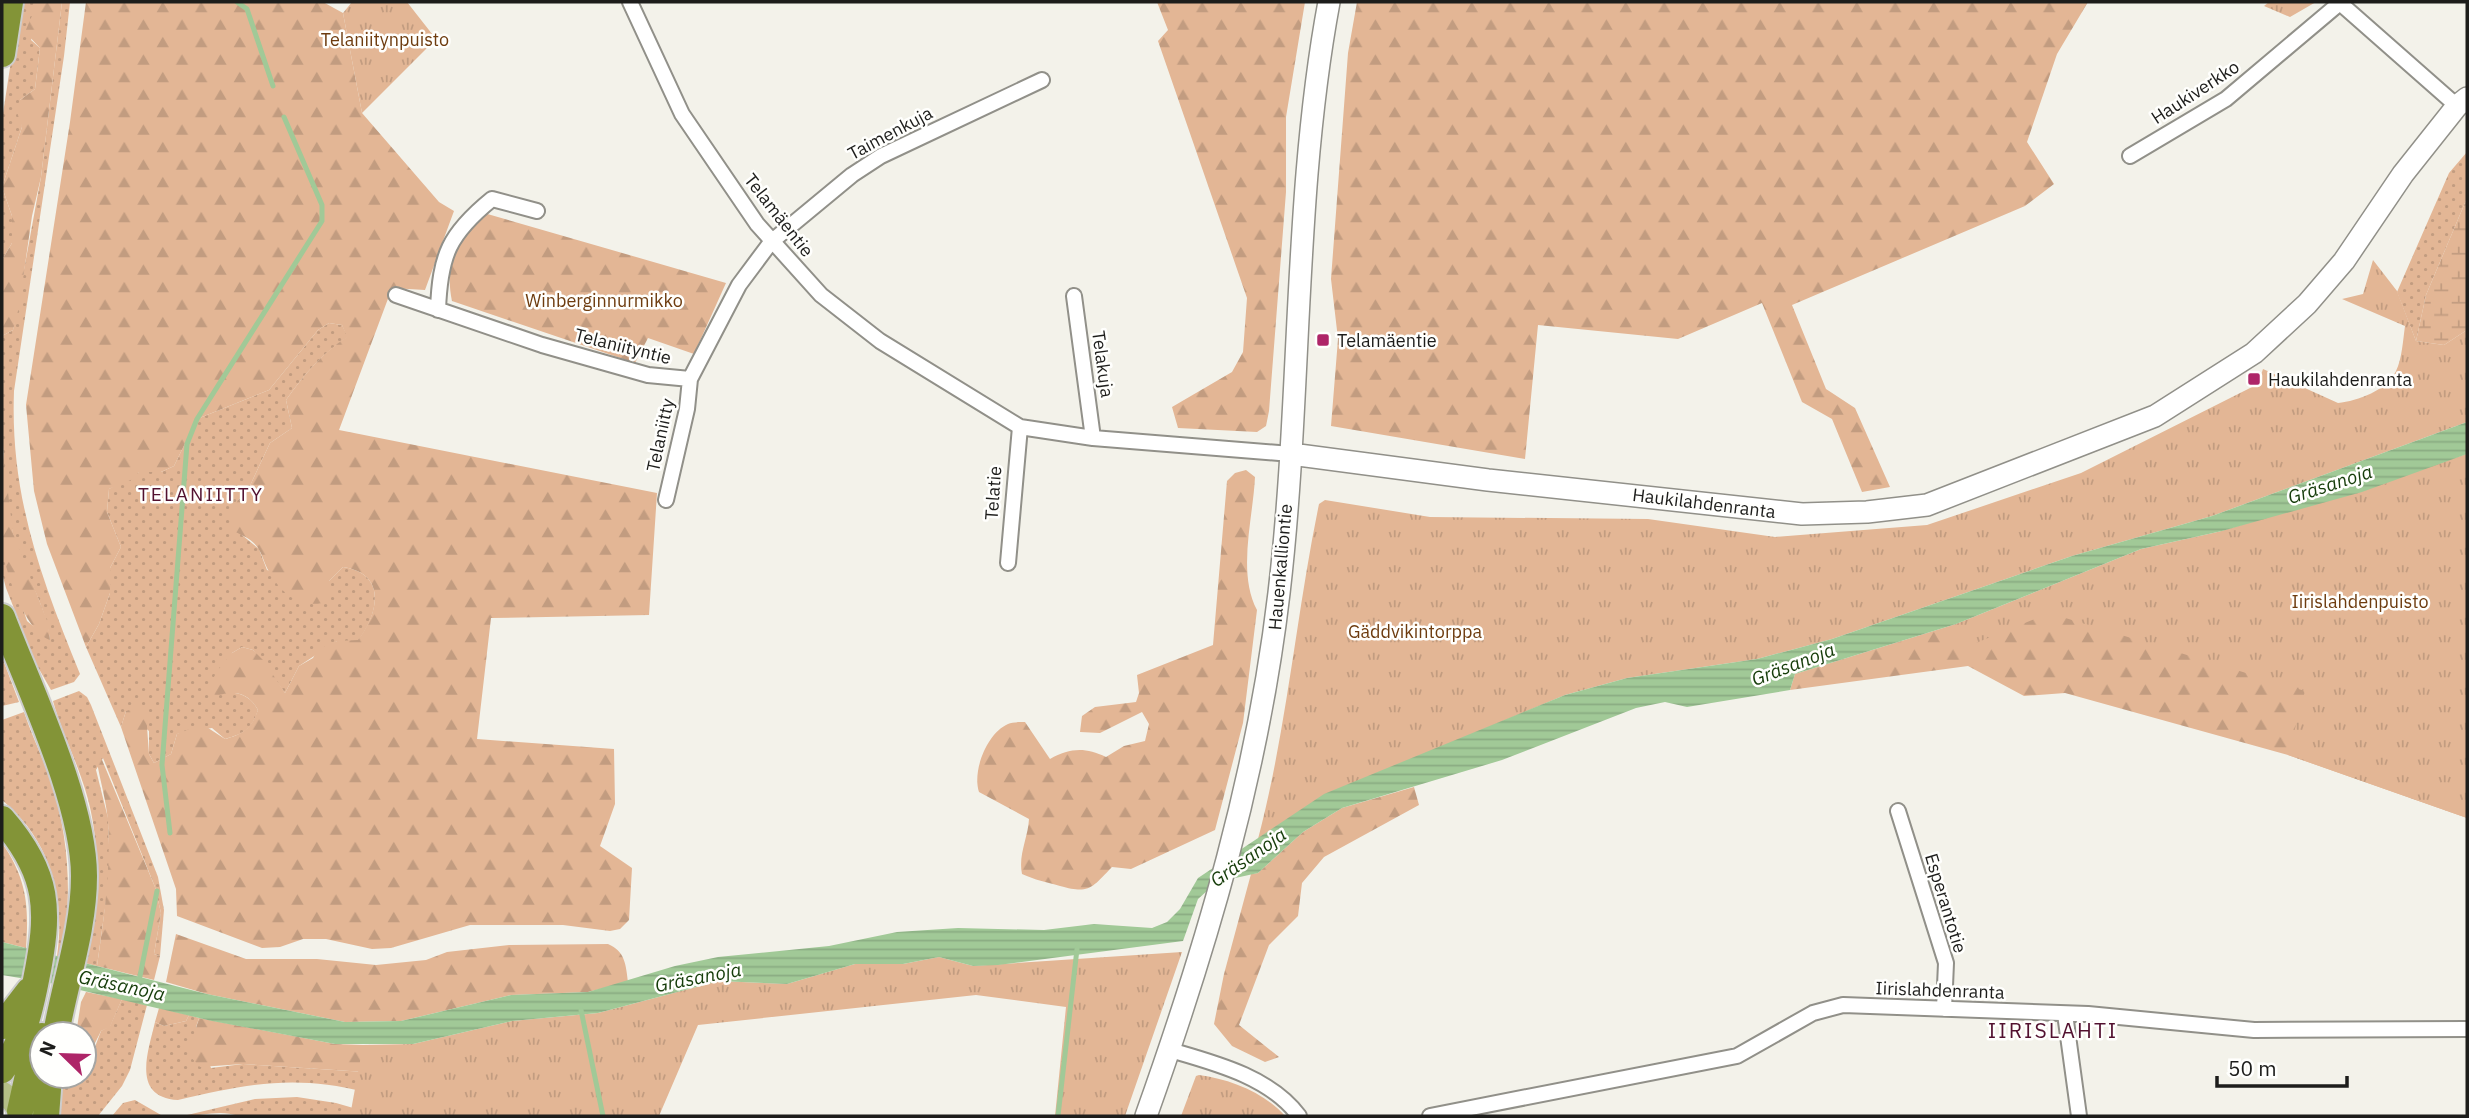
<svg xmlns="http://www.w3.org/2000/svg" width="2469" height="1118" font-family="'IBM Plex Sans',sans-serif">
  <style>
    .grass { fill: url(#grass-dots) }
    .forest { fill: url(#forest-firs) }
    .wetland { fill: url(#wetland-marsh) }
    .park { fill: url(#park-tufts) }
    .water { fill: url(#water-rules) }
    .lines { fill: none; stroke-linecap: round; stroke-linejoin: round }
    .stream { stroke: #a1c997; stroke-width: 5 }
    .street-casing { stroke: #919089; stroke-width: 18 }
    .secondary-casing { stroke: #919089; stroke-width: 24 }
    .primary-casing { stroke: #cdcdcd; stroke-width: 26 }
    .highway-casing { stroke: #cdcdcd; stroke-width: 30 }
    .street { stroke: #fff; stroke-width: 14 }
    .secondary { stroke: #fff; stroke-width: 21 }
    .primary { stroke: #b5bf87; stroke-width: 23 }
    .highway { stroke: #839437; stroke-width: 26 }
    .poi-dot { fill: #ae2568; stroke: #fffffd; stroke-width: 2.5 }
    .labels { text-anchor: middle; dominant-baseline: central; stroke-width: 5; stroke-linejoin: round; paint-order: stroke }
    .park-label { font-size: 18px; fill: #6e3c0f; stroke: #fffffd }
    .street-label { font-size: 18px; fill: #1d1d1b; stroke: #fffffd }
    .poi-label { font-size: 18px; fill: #1d1d1b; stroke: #fffffd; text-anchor: start }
    .water-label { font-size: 19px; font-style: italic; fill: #153c09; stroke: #fffffd }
    .neighbourhood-label { font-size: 19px; letter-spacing: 2px; fill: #52112f; stroke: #fffffd }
    .quarter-label { font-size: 21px; letter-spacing: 2px; fill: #52112f; stroke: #fffffd }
  </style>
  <defs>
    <pattern id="grass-dots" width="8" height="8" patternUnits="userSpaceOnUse" patternTransform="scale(1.75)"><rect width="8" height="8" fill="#e3b695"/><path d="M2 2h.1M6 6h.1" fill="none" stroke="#c29c80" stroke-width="1.8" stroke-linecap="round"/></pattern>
    <pattern id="forest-firs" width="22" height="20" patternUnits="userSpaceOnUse" patternTransform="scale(1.75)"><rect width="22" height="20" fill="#e3b695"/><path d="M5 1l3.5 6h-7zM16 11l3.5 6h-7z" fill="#c29c80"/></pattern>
    <pattern id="wetland-marsh" width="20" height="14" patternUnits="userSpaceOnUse" patternTransform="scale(1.75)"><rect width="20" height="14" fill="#e3b695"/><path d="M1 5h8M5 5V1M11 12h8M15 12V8" fill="none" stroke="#c29c80"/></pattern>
    <pattern id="park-tufts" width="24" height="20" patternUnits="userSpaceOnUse" patternTransform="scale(1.75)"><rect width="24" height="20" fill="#e3b695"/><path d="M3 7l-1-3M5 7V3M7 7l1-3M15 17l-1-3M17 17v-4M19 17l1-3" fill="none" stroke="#c29c80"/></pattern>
    <pattern id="water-rules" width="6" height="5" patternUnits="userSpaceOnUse" patternTransform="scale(1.75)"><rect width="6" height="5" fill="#a1c997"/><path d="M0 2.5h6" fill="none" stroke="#8aac82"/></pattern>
  </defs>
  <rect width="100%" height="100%" fill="#f3f2ea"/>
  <path class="grass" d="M 20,2 L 44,2 L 31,40 L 40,48 L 35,89 L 20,100 L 22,127 L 2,187 L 12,216 L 12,243 L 2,260 L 2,120 Z
    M 62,2 L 70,2 L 64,56 L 14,391 C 10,496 41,578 80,674 L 74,682 L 51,690 L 35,662 L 6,588 L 2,573 L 2,545 L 27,621 L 50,640 C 46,603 22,570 13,534 C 0,470 2,401 2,336 L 13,330 L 41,177 Z
    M 2467,152 L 2467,198 L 2426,295 L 2416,341 L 2397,292 L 2449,173 Z
    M 329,323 L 342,325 L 348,337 C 321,354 304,375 286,400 L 292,428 L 270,443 L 247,492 L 238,500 L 242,535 L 259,549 L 267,570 L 329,592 L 329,581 L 343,567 C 388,574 378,614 358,641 L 337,641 L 299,666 L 285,693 L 253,650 L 242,647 L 232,653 L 227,692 C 242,693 251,697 258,710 C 252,729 244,734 225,739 L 212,728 L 177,734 L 171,754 L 154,763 L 149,754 L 149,731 L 126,711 L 121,727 L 86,647 L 99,624 L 110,593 L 110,568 L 121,547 L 107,512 L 109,489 L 139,472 L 161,472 L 174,466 L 197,419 L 269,390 L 318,330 Z
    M 2,657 L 19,702 L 2,706 Z
    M 79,691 L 87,697 L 91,705 L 158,877 L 164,910 L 160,956 L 154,954 L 161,913 L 155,887 L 103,758 L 96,770 L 108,818 L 110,872 L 97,966 L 85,963 C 98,899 104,840 81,777 C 72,751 60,727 53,701 Z
    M 24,712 C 32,736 43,758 51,782 C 70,840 72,898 62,957 L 57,956 C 66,895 49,839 2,800 L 2,720 Z
    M 2,843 C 27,879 29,906 26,948 L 2,942 Z
    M 122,999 L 147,1005 L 130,1070 L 122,1086 L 98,1116 L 54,1116 L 55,1076 L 72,1076 L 71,1080 L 77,1082 L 84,1076 L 101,1031 L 110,1026 Z
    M 189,1015 L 199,1018 L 196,1027 L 211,1068 L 243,1064 L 365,1072 L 365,1092 C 295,1074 246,1084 178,1100 C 131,1097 148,1052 155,1022 L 164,1026 L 186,1021 Z
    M 297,1097 L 336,1103 L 381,1116 L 239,1116 C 219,1109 204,1116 183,1116 L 255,1099 Z
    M 135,1100 L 161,1115 L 172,1116 L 112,1116 L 123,1103 Z"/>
  <path class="forest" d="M 44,2 L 62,2 L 41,177 L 32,216 L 19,307 L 13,330 L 2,336 L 2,260 L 12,243 L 12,216 L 2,187 L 22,127 L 16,109 L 20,100 L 35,89 L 40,48 L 25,32 L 34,11 Z
    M 86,2 L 323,2 L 343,13 L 362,113 L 439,202 L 454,211 L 425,290 L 392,288 L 339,430 L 657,493 L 649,615 L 491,618 L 477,739 L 614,749 L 615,804 L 600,846 L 632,868 L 629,920 L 620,929 L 610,931 L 563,925 L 470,925 L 391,948 L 372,949 L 326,939 L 303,939 L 280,947 L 262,948 L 177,916 L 176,889 L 121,727 L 126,711 L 136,708 L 146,713 L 149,754 L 154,763 L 171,754 L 177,734 L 202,724 L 225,739 C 243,734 251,729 258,710 C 248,692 234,690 216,696 L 208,689 L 217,671 L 232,653 L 242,647 L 253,650 L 264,661 L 285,693 L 299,666 L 313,658 L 318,649 L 337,641 L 358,640 C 378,614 388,574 343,567 L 329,581 L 329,592 L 322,603 C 297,608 278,590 267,568 C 264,562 262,554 258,548 C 252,539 242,535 231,530 L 230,517 L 238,500 L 247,492 L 270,443 L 292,428 L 286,400 C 304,375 321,354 347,337 L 342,325 L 329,323 L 318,330 L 269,390 L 197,419 L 174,466 L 161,472 L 139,472 L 133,479 L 109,489 L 107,512 L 121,547 L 110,568 L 110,593 L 99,624 L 86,647 L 47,544 L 34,491 L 26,405 L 70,122 Z
    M 1157,2 L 1305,2 L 1286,117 L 1286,192 L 1269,411 L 1266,426 L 1257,432 L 1178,428 L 1172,407 L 1232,372 L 1243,352 L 1247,298 L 1158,41 L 1168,30 Z
    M 1357,2 L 2088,2 L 2057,54 L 2027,142 L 2054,184 L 2025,206 L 1792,305 L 1826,389 L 1855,408 L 1890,487 L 1862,492 L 1832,419 L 1802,402 L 1762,303 L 1678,339 L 1538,325 L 1525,459 L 1331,426 L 1338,339 L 1331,279 L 1348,53 Z
    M 484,213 L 726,283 L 694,354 L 648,338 L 635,363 L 452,301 C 444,263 458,239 484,213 Z
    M 2,444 L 13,533 L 48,623 L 50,640 C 25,632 3,568 2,542 C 0,510 2,477 2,444 Z
    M 2467,454 L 2467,818 L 2288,755 L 2065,693 L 2024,696 L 1968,666 L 1790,690 L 1795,674 L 1956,624 L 2222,531 Z
    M 1246,470 L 1255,477 C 1253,519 1237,572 1257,610 L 1243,723 L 1215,830 L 1131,869 L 1112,867 C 1091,889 1089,894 1060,886 C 1046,882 1035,880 1022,874 C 1018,855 1028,838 1029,819 L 979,792 C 972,771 987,733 1008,724 C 1012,722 1020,722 1025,722 L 1050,759 C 1070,748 1085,747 1106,757 L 1124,746 L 1145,741 L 1149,724 L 1142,712 L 1100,733 L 1080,732 L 1082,716 L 1095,707 L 1136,702 L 1139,693 L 1137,675 L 1213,645 L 1227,481 L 1235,473 Z
    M 95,743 L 155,887 L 161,913 L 154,954 L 160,956 L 154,980 L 97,966 C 104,917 111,871 108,822 C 106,795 96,770 95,743 Z
    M 1414,787 L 1419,805 L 1324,857 L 1302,883 L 1298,916 L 1269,945 L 1239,1025 L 1279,1057 L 1265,1062 L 1232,1046 L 1214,1024 L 1224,974 L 1251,874 L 1258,873 L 1303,832 L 1342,808 Z
    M 176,934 L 246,959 L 317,959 L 376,965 L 426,960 L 447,952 L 509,945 L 608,944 C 625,951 626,965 628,982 L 588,992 L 511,995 L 401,1021 L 345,1022 L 207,994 L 166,982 Z
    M 86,992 L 122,999 L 110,1027 L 101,1031 L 95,1043 L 84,1074 L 84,1034 L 76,1034 L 81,1002 Z
    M 159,1008 L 189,1015 L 186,1021 L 164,1026 L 155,1022 Z
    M 199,1018 L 335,1044 L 363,1045 L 365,1072 L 243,1064 L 200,1067 L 188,1054 Z"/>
  <path class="wetland" d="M 2467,198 L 2467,330 L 2444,345 L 2416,341 L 2426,295 Z"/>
  <path class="park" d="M 352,2 L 407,2 L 436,39 L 362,113 L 343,13 Z
    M 2269,2 L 2316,2 L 2290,17 L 2264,6 Z
    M 2373,260 L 2397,291 L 2416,341 L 2444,345 L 2467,330 L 2467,422 L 2212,516 L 2072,556 L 1832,639 L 1757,659 L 1627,678 L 1565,695 L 1496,724 L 1278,826 L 1258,839 C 1287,729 1296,615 1319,504 L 1325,500 L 1430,517 L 1648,519 L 1775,537 L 1927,525 L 2081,473 L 2258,384 L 2263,369 L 2338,403 C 2358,401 2387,390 2396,371 C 2402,359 2403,340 2405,326 L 2342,299 L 2363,294 Z
    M 2467,454 L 2467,818 L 2288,755 L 2305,691 L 2049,613 L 1966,647 L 1956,624 L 2141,549 L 2222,531 L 2362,492 Z
    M 1182,952 L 1125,1116 L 1055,1116 L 1066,1007 L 976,995 L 698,1025 L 659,1116 L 350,1116 L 363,1045 L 413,1044 L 512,1021 L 598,1013 L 719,981 L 787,984 L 855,964 L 903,964 L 939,957 L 973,966 Z
    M 1199,1075 C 1230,1079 1265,1093 1285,1116 L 1181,1116 L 1196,1076 Z"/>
  <path class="water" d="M 2467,422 L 2467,454 L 2362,492 L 2222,531 L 2141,549 L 1956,624 L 1795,674 L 1790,690 L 1687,707 L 1665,702 L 1636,708 L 1502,760 L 1342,808 L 1303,832 L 1258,873 L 1217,882 L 1198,899 L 1183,941 L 998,965 L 973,966 L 939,957 L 903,964 L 855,964 L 787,984 L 719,981 L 598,1013 L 512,1021 L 413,1044 L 335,1044 L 212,1021 L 50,983 L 2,975 L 2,942 L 207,994 L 345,1022 L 401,1021 L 511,995 L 588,992 L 675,966 L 718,957 L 829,946 L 897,932 L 958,928 L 1044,930 L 1094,924 L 1152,928 L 1167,922 L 1180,909 L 1198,878 L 1324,794 L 1565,695 L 1627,678 L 1757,659 L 1832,639 L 2072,556 L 2212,516 Z"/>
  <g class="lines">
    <path class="stream" d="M 237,2 L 247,9 L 273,86
      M 170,833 L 162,765 L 187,444 L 197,419 L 322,221 L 322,205 L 284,117
      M 139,981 L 157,891
      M 581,1010 L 603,1116
      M 1058,1116 L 1077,949"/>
    <g class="street-casing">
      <path id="street" d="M 630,2 L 682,114 L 757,224 L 821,295 L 880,341 L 1020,427 L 1093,438 L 1291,454
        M 2340,3 L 2457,106
        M 2130,156 L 2226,99 L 2341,2
        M 396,295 L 542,345 L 648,375 L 690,379 L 739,285 L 771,242 L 852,175 L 881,156 L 1042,80
        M 1074,296 L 1093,438
        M 438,310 C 440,255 449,234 492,199 L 537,211
        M 666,500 L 687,409 L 690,379
        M 1008,563 L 1020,427
        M 1898,811 L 1946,963 L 1944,1009
        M 2065,1014 L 2079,1116
        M 1170,1050 C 1215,1063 1270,1077 1299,1116
        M 1430,1116 L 1737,1056 L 1813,1013 L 1843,1005 L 2088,1014 L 2254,1030 L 2467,1029"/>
    </g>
    <g class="secondary-casing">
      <path id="secondary" d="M 1291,454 L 1488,480 L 1802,514 L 1867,512 L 1927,505 L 2155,416 L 2254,353 L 2307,304 L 2344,261 L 2403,174 L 2457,106 L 2467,98
        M 1146,1116 C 1207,945 1258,773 1279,593 C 1302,397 1293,195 1329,2"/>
    </g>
    <g class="primary-casing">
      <path id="primary" d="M 2,1093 L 13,1101 L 23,1116"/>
    </g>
    <g class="highway-casing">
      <path id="highway" d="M 2,54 L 10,2
        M 2,617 C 29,688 84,802 84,876 C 84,930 65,982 56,1034
        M 2,819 C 50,874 50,911 36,980 C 30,1011 22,1044 2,1070
        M 2,1026 L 29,991
        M 20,1111 L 28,1075 L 42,1036
        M 46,1116 L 49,1076"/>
    </g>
    <use href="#street" class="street"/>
    <use href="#secondary" class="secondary"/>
    <use href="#primary" class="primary"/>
    <use href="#highway" class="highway"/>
  </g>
  <g class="poi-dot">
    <rect x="1316" y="333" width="14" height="14" rx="3.5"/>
    <rect x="2247" y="372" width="14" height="14" rx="3.5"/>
  </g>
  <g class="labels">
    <g class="park-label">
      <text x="385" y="39">Telaniitynpuisto</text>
      <text x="604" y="300">Winberginnurmikko</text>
      <text x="2360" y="601">Iirislahdenpuisto</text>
      <text x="1415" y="631">Gäddvikintorppa</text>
    </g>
    <g class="street-label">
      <text transform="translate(2195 92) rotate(-33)">Haukiverkko</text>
      <text transform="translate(890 133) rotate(-28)">Taimenkuja</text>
      <text transform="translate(779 215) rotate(52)">Telamäentie</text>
      <text transform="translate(623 346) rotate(14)">Telaniityntie</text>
      <text transform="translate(1103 364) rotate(82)">Telakuja</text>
      <text transform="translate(660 435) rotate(-78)">Telaniitty</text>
      <text transform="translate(993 493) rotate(-86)">Telatie</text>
      <text transform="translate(1704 503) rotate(7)">Haukilahdenranta</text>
      <text transform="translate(1280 567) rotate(-85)">Hauenkalliontie</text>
      <text transform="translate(1946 903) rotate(73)">Esperantotie</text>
      <text transform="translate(1940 990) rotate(2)">Iirislahdenranta</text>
    </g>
    <g class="poi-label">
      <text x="1337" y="340">Telamäentie</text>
      <text x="2268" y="379">Haukilahdenranta</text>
    </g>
    <g class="water-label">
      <text transform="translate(2330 484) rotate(-18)">Gräsanoja</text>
      <text transform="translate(1793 664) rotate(-21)">Gräsanoja</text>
      <text transform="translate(1248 857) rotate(-35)">Gräsanoja</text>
      <text transform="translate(698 977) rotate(-11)">Gräsanoja</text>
      <text transform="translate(122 985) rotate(12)">Gräsanoja</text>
    </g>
    <g class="neighbourhood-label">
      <text x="201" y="494">TELANIITTY</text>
    </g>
    <g class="quarter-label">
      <text x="2053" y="1030">IIRISLAHTI</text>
    </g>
  </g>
  <rect width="2469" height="1118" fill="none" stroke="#1d1d1b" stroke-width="7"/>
  <g transform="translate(63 1055) rotate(293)"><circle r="33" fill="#fffffd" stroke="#a5a5a3" stroke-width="2"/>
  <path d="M0-5L12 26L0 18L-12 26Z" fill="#ae2568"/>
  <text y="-10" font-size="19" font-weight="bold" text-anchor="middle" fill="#1d1d1b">N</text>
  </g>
  <path d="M2217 1076v10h130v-10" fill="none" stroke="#1d1d1b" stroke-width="3.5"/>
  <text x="2228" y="1076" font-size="21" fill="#1d1d1b" stroke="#fffffd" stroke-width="5" paint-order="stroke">50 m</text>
</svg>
